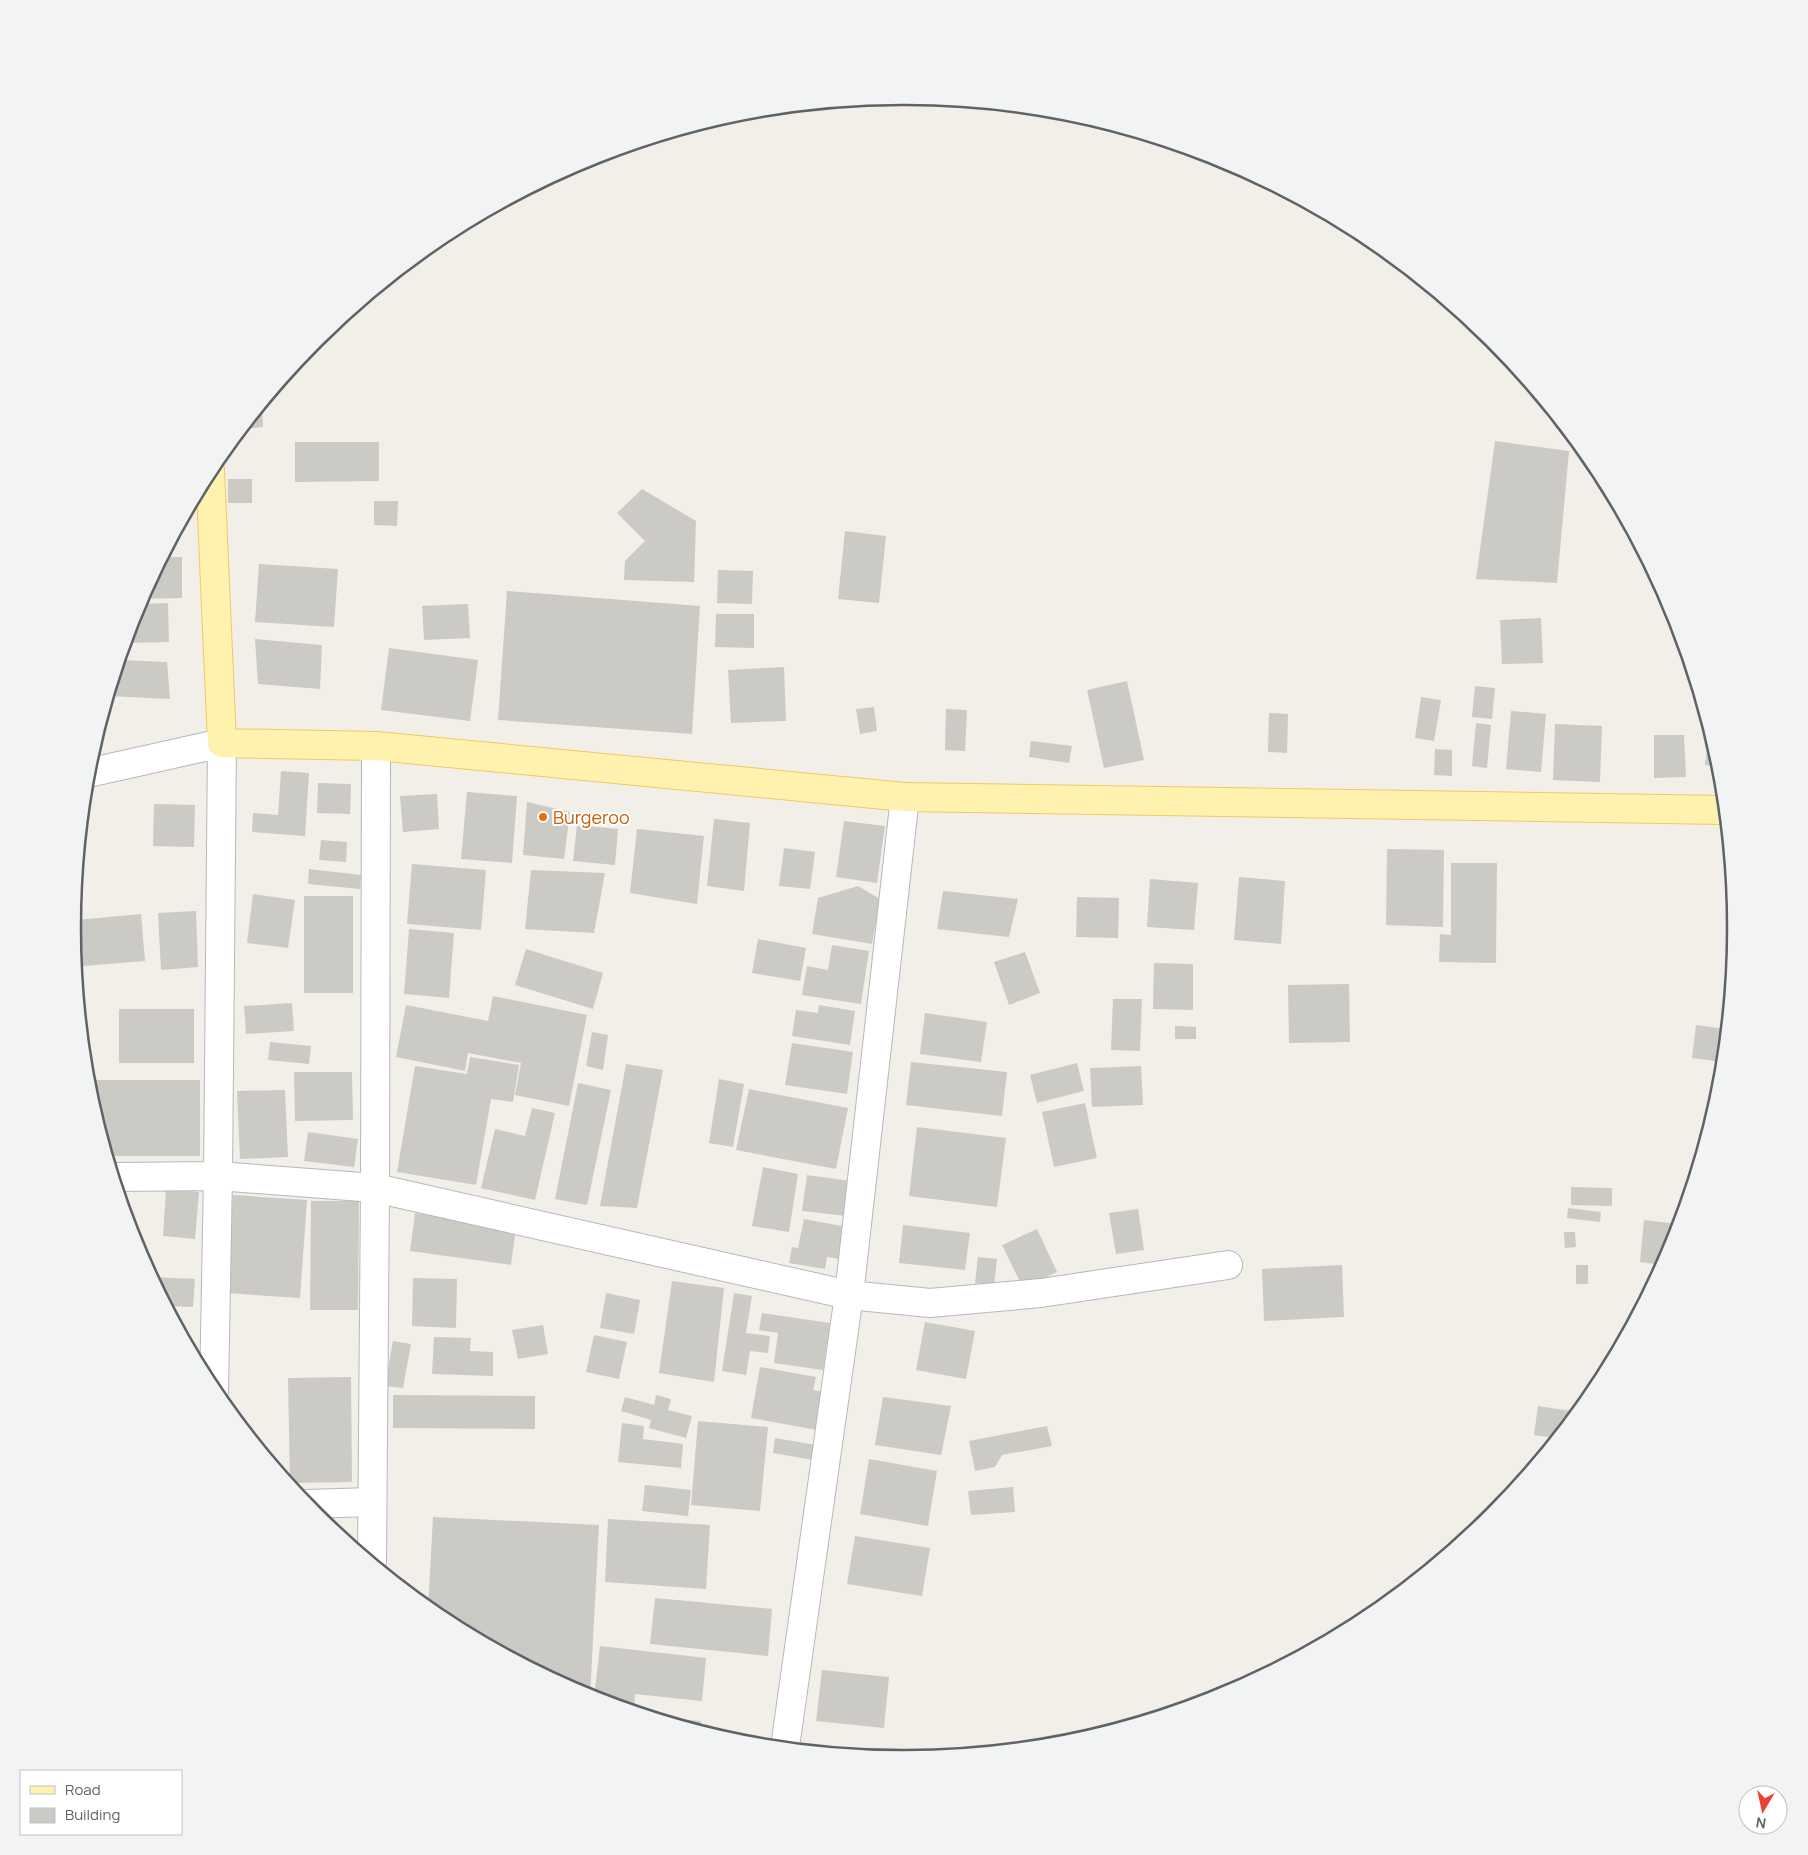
<svg xmlns="http://www.w3.org/2000/svg" width="1808" height="1855" font-family="Manrope,sans-serif">
  <style>
    .building { fill: #cccac5 }
    .lines { fill: none; stroke-linecap: round; stroke-linejoin: round }
    .minor-casing { stroke: #b5b8bc; stroke-width: 30 }
    .major-casing { stroke: #f2c960; stroke-width: 30 }
    .minor { stroke: #fff; stroke-width: 28 }
    .major { stroke: #fff2af; stroke-width: 28 }
    .food-dot { fill: #e8710a; stroke: #fff; stroke-width: 2 }
    .labels { text-anchor: middle; dominant-baseline: central; stroke-width: 4; stroke-linejoin: round; paint-order: stroke }
    .food-label { font-size: 18px; fill: #c56008; stroke: #fff; text-anchor: start }
    .rim { fill: none; stroke: #5f6368; stroke-width: 2.5 }
  </style>
  <rect width="100%" height="100%" fill="#f1efe8"/>
  <path class="building" d="M 262,405 L 263,427 L 243,429 Z
    M 1495,441 L 1569,451 L 1557,583 L 1476,579 Z
    M 295,442 L 379,442 L 379,481 L 295,482 Z
    M 228,479 L 252,479 L 252,503 L 228,503 Z
    M 642,489 L 696,521 L 694,582 L 624,580 L 625,561 L 645,541 L 617,513 Z
    M 374,501 L 398,501 L 397,526 L 374,525 Z
    M 845,531 L 886,536 L 879,603 L 838,599 Z
    M 164,557 L 182,557 L 182,598 L 141,599 Z
    M 259,564 L 338,569 L 334,627 L 255,622 Z
    M 718,570 L 753,571 L 752,604 L 717,603 Z
    M 507,591 L 700,606 L 692,734 L 498,720 Z
    M 168,603 L 169,642 L 125,643 L 139,604 Z
    M 468,604 L 470,638 L 424,640 L 422,606 Z
    M 716,614 L 754,614 L 754,648 L 715,647 Z
    M 1541,618 L 1543,663 L 1502,664 L 1500,620 Z
    M 255,639 L 322,645 L 320,689 L 258,684 Z
    M 389,648 L 478,660 L 470,721 L 381,710 Z
    M 120,660 L 167,662 L 170,699 L 109,696 Z
    M 784,667 L 786,721 L 731,723 L 728,670 Z
    M 1127,681 L 1144,760 L 1104,768 L 1087,690 Z
    M 1475,686 L 1495,688 L 1492,719 L 1472,717 Z
    M 1421,697 L 1441,700 L 1434,741 L 1415,738 Z
    M 874,707 L 877,731 L 860,734 L 856,709 Z
    M 946,709 L 967,710 L 965,751 L 945,750 Z
    M 1511,711 L 1546,714 L 1541,772 L 1506,769 Z
    M 1269,713 L 1288,714 L 1287,753 L 1268,752 Z
    M 1476,723 L 1491,725 L 1487,768 L 1472,766 Z
    M 1555,724 L 1602,726 L 1600,782 L 1553,780 Z
    M 1709,732 L 1720,766 L 1720,767 L 1705,765 Z
    M 1654,735 L 1684,735 L 1686,777 L 1654,778 Z
    M 1031,741 L 1072,746 L 1069,763 L 1029,757 Z
    M 1435,749 L 1452,750 L 1452,776 L 1434,775 Z
    M 281,771 L 309,773 L 305,836 L 252,832 L 253,813 L 278,815 Z
    M 318,783 L 351,784 L 350,814 L 317,813 Z
    M 467,792 L 517,796 L 512,863 L 461,859 Z
    M 437,794 L 439,829 L 403,832 L 400,796 Z
    M 527,802 L 570,812 L 564,859 L 523,855 Z
    M 154,804 L 195,805 L 194,847 L 153,846 Z
    M 714,819 L 750,823 L 744,891 L 707,886 Z
    M 844,821 L 885,826 L 877,883 L 836,877 Z
    M 577,825 L 618,829 L 615,865 L 573,861 Z
    M 637,829 L 704,836 L 697,904 L 630,893 Z
    M 321,840 L 347,842 L 346,862 L 319,860 Z
    M 784,848 L 815,852 L 810,889 L 779,886 Z
    M 1387,849 L 1444,850 L 1443,927 L 1386,925 Z
    M 1451,863 L 1497,863 L 1496,963 L 1439,962 L 1440,934 L 1451,935 Z
    M 412,864 L 486,870 L 481,930 L 407,924 Z
    M 309,869 L 361,875 L 360,889 L 308,884 Z
    M 531,870 L 605,873 L 594,933 L 525,929 Z
    M 1239,877 L 1285,881 L 1281,944 L 1234,940 Z
    M 1150,879 L 1198,883 L 1194,930 L 1147,927 Z
    M 858,886 L 880,899 L 872,944 L 812,934 L 818,898 Z
    M 943,891 L 1018,899 L 1009,937 L 937,929 Z
    M 253,894 L 295,900 L 288,948 L 247,943 Z
    M 304,896 L 353,896 L 353,993 L 304,993 Z
    M 1077,897 L 1119,898 L 1118,938 L 1076,937 Z
    M 196,911 L 198,967 L 161,970 L 158,913 Z
    M 141,914 L 145,961 L 83,966 L 76,920 Z
    M 409,929 L 454,933 L 449,998 L 404,994 Z
    M 758,939 L 806,948 L 800,981 L 752,973 Z
    M 832,945 L 869,951 L 861,1004 L 802,995 L 807,966 L 828,970 Z
    M 526,949 L 603,973 L 593,1009 L 515,985 Z
    M 1025,952 L 1040,993 L 1009,1005 L 994,962 Z
    M 1154,963 L 1193,964 L 1193,1010 L 1153,1009 Z
    M 1349,984 L 1350,1042 L 1289,1043 L 1288,985 Z
    M 493,996 L 587,1015 L 569,1106 L 515,1095 L 521,1063 L 468,1053 L 465,1071 L 396,1057 L 406,1005 L 488,1021 Z
    M 1113,999 L 1142,999 L 1140,1051 L 1111,1050 Z
    M 292,1003 L 294,1031 L 246,1034 L 244,1006 Z
    M 819,1005 L 855,1011 L 850,1045 L 792,1036 L 796,1010 L 818,1013 Z
    M 119,1009 L 194,1009 L 194,1063 L 119,1063 Z
    M 925,1013 L 987,1022 L 981,1062 L 920,1054 Z
    M 1696,1025 L 1725,1029 L 1722,1062 L 1692,1058 Z
    M 1175,1026 L 1196,1027 L 1196,1039 L 1175,1039 Z
    M 592,1032 L 608,1035 L 603,1070 L 586,1066 Z
    M 270,1042 L 311,1046 L 309,1064 L 268,1060 Z
    M 792,1043 L 853,1052 L 847,1094 L 785,1085 Z
    M 470,1057 L 519,1065 L 513,1102 L 491,1099 L 476,1185 L 397,1172 L 415,1066 L 467,1074 Z
    M 911,1062 L 1007,1072 L 1002,1116 L 906,1105 Z
    M 1077,1063 L 1084,1091 L 1037,1103 L 1030,1075 Z
    M 626,1064 L 663,1070 L 637,1208 L 600,1206 Z
    M 1141,1066 L 1143,1105 L 1092,1107 L 1090,1068 Z
    M 294,1072 L 352,1072 L 353,1120 L 295,1121 Z
    M 719,1079 L 744,1084 L 733,1147 L 709,1143 Z
    M 87,1080 L 200,1080 L 200,1156 L 109,1156 L 88,1089 Z
    M 578,1083 L 611,1090 L 587,1205 L 555,1199 Z
    M 749,1089 L 848,1108 L 836,1169 L 736,1150 Z
    M 285,1090 L 288,1157 L 240,1159 L 237,1091 Z
    M 1085,1103 L 1097,1158 L 1054,1167 L 1042,1112 Z
    M 532,1108 L 555,1113 L 535,1200 L 481,1188 L 495,1129 L 525,1136 Z
    M 917,1127 L 1006,1138 L 997,1207 L 909,1196 Z
    M 308,1132 L 358,1139 L 354,1167 L 304,1161 Z
    M 763,1167 L 798,1174 L 789,1232 L 752,1226 Z
    M 807,1175 L 851,1181 L 846,1216 L 802,1211 Z
    M 1571,1187 L 1612,1188 L 1612,1206 L 1571,1205 Z
    M 166,1189 L 199,1192 L 195,1239 L 163,1236 Z
    M 233,1195 L 307,1200 L 300,1298 L 226,1293 Z
    M 311,1201 L 359,1201 L 358,1310 L 310,1310 Z
    M 1568,1208 L 1601,1212 L 1600,1222 L 1567,1218 Z
    M 1138,1209 L 1144,1250 L 1116,1254 L 1109,1213 Z
    M 415,1213 L 516,1227 L 511,1265 L 410,1251 Z
    M 804,1219 L 847,1227 L 840,1259 L 827,1257 L 825,1269 L 789,1263 L 792,1247 L 798,1248 Z
    M 1644,1220 L 1679,1224 L 1672,1246 L 1662,1265 L 1640,1262 Z
    M 903,1225 L 970,1233 L 965,1270 L 899,1263 Z
    M 1037,1229 L 1057,1272 L 1023,1288 L 1002,1245 Z
    M 1564,1232 L 1575,1232 L 1576,1247 L 1565,1248 Z
    M 978,1257 L 997,1259 L 994,1285 L 975,1283 Z
    M 1342,1265 L 1344,1317 L 1264,1321 L 1262,1269 Z
    M 1576,1265 L 1588,1265 L 1588,1284 L 1576,1284 Z
    M 153,1277 L 195,1279 L 193,1307 L 168,1306 Z
    M 413,1278 L 457,1279 L 456,1328 L 412,1326 Z
    M 672,1281 L 724,1288 L 714,1382 L 659,1373 Z
    M 606,1293 L 640,1300 L 634,1334 L 600,1328 Z
    M 734,1293 L 752,1296 L 746,1333 L 770,1336 L 768,1353 L 750,1351 L 746,1375 L 722,1371 Z
    M 762,1313 L 830,1323 L 823,1370 L 774,1363 L 778,1333 L 759,1330 Z
    M 925,1322 L 975,1331 L 966,1379 L 916,1370 Z
    M 543,1325 L 548,1354 L 518,1359 L 512,1330 Z
    M 594,1335 L 627,1342 L 619,1379 L 586,1372 Z
    M 434,1337 L 471,1338 L 470,1351 L 493,1352 L 493,1376 L 432,1374 Z
    M 393,1341 L 411,1344 L 403,1388 L 385,1386 Z
    M 760,1367 L 816,1377 L 813,1390 L 824,1392 L 817,1430 L 751,1418 Z
    M 351,1377 L 352,1482 L 290,1483 L 288,1378 Z
    M 393,1395 L 535,1396 L 535,1429 L 393,1428 Z
    M 656,1395 L 671,1399 L 668,1410 L 692,1416 L 686,1438 L 649,1428 L 651,1420 L 621,1411 L 625,1397 L 654,1405 Z
    M 883,1397 L 951,1406 L 941,1455 L 875,1445 Z
    M 1538,1406 L 1577,1412 L 1555,1438 L 1534,1435 Z
    M 698,1421 L 768,1427 L 760,1511 L 691,1505 Z
    M 622,1423 L 644,1426 L 643,1439 L 683,1444 L 681,1468 L 618,1462 Z
    M 1047,1426 L 1052,1446 L 1002,1455 L 995,1467 L 975,1471 L 969,1441 Z
    M 775,1438 L 816,1445 L 813,1460 L 773,1453 Z
    M 869,1459 L 937,1471 L 928,1526 L 860,1514 Z
    M 645,1485 L 691,1490 L 688,1516 L 642,1511 Z
    M 1013,1487 L 1015,1512 L 971,1515 L 968,1491 Z
    M 433,1517 L 599,1525 L 590,1697 L 442,1619 L 428,1608 Z
    M 608,1519 L 710,1525 L 706,1589 L 605,1582 Z
    M 855,1536 L 930,1548 L 922,1596 L 847,1584 Z
    M 1452,1539 L 1462,1540 L 1451,1549 Z
    M 655,1598 L 772,1609 L 768,1656 L 650,1644 Z
    M 600,1646 L 706,1658 L 702,1701 L 635,1694 L 634,1710 L 594,1698 Z
    M 822,1670 L 889,1677 L 884,1728 L 816,1721 Z
    M 661,1718 L 701,1721 L 700,1730 Z"/>
  <g class="lines">
    <g class="minor-casing">
      <path id="minor" d="M 88,773 L 222,743 L 218,1176 L 214,1391
        M 115,1177 L 218,1176 L 375,1188 L 849,1295 L 930,1303 L 1041,1293 L 1228,1265
        M 306,1504 L 371,1502
        M 372,1561 L 375,1188 L 376,746
        M 785,1747 L 849,1295 L 905,797"/>
    </g>
    <g class="major-casing">
      <path id="major" d="M 210,470 L 222,743 L 376,746 L 905,797 L 1724,810"/>
    </g>
    <use href="#minor" class="minor"/>
    <use href="#major" class="major"/>
  </g>
  <circle class="food-dot" cx="543" cy="817" r="5"/>
  <g class="labels">
    <g class="food-label">
      <text x="553" y="817">Burgeroo</text>
    </g>
  </g>
  <path d="M0 0H1808V1855H0ZM903 105H905A822 822 0 0 1 1727 927V928A822 822 0 0 1 905 1750H903A822 822 0 0 1 81 928V927A822 822 0 0 1 903 105Z" fill="#f2f3f3" fill-rule="evenodd"/>
  <path class="rim" d="M903 105H905A822 822 0 0 1 1727 927V928A822 822 0 0 1 905 1750H903A822 822 0 0 1 81 928V927A822 822 0 0 1 903 105Z"/>
  <rect x="20" y="1770" width="162" height="65" fill="#ffffff" stroke="#bfc1c3"/>
  <rect x="30" y="1786" width="25" height="8" fill="#fff2af" stroke="#bfc1c3"/>
  <text x="65" y="1795" font-size="15" fill="#5f6368">Road</text>
  <rect x="30" y="1808" width="25" height="15" fill="#cccac5" stroke="#bfc1c3"/>
  <text x="65" y="1820" font-size="15" fill="#5f6368">Building</text>
  <g transform="translate(1763 1810) rotate(189)"><circle r="24" fill="#ffffff" stroke="#bfc1c3"/>
  <path d="M0-4L9 19L0 12L-9 19Z" fill="#ea4335"/>
  <text y="-8" font-size="14" font-weight="bold" text-anchor="middle" fill="#5f6368">N</text>
  </g>
</svg>
